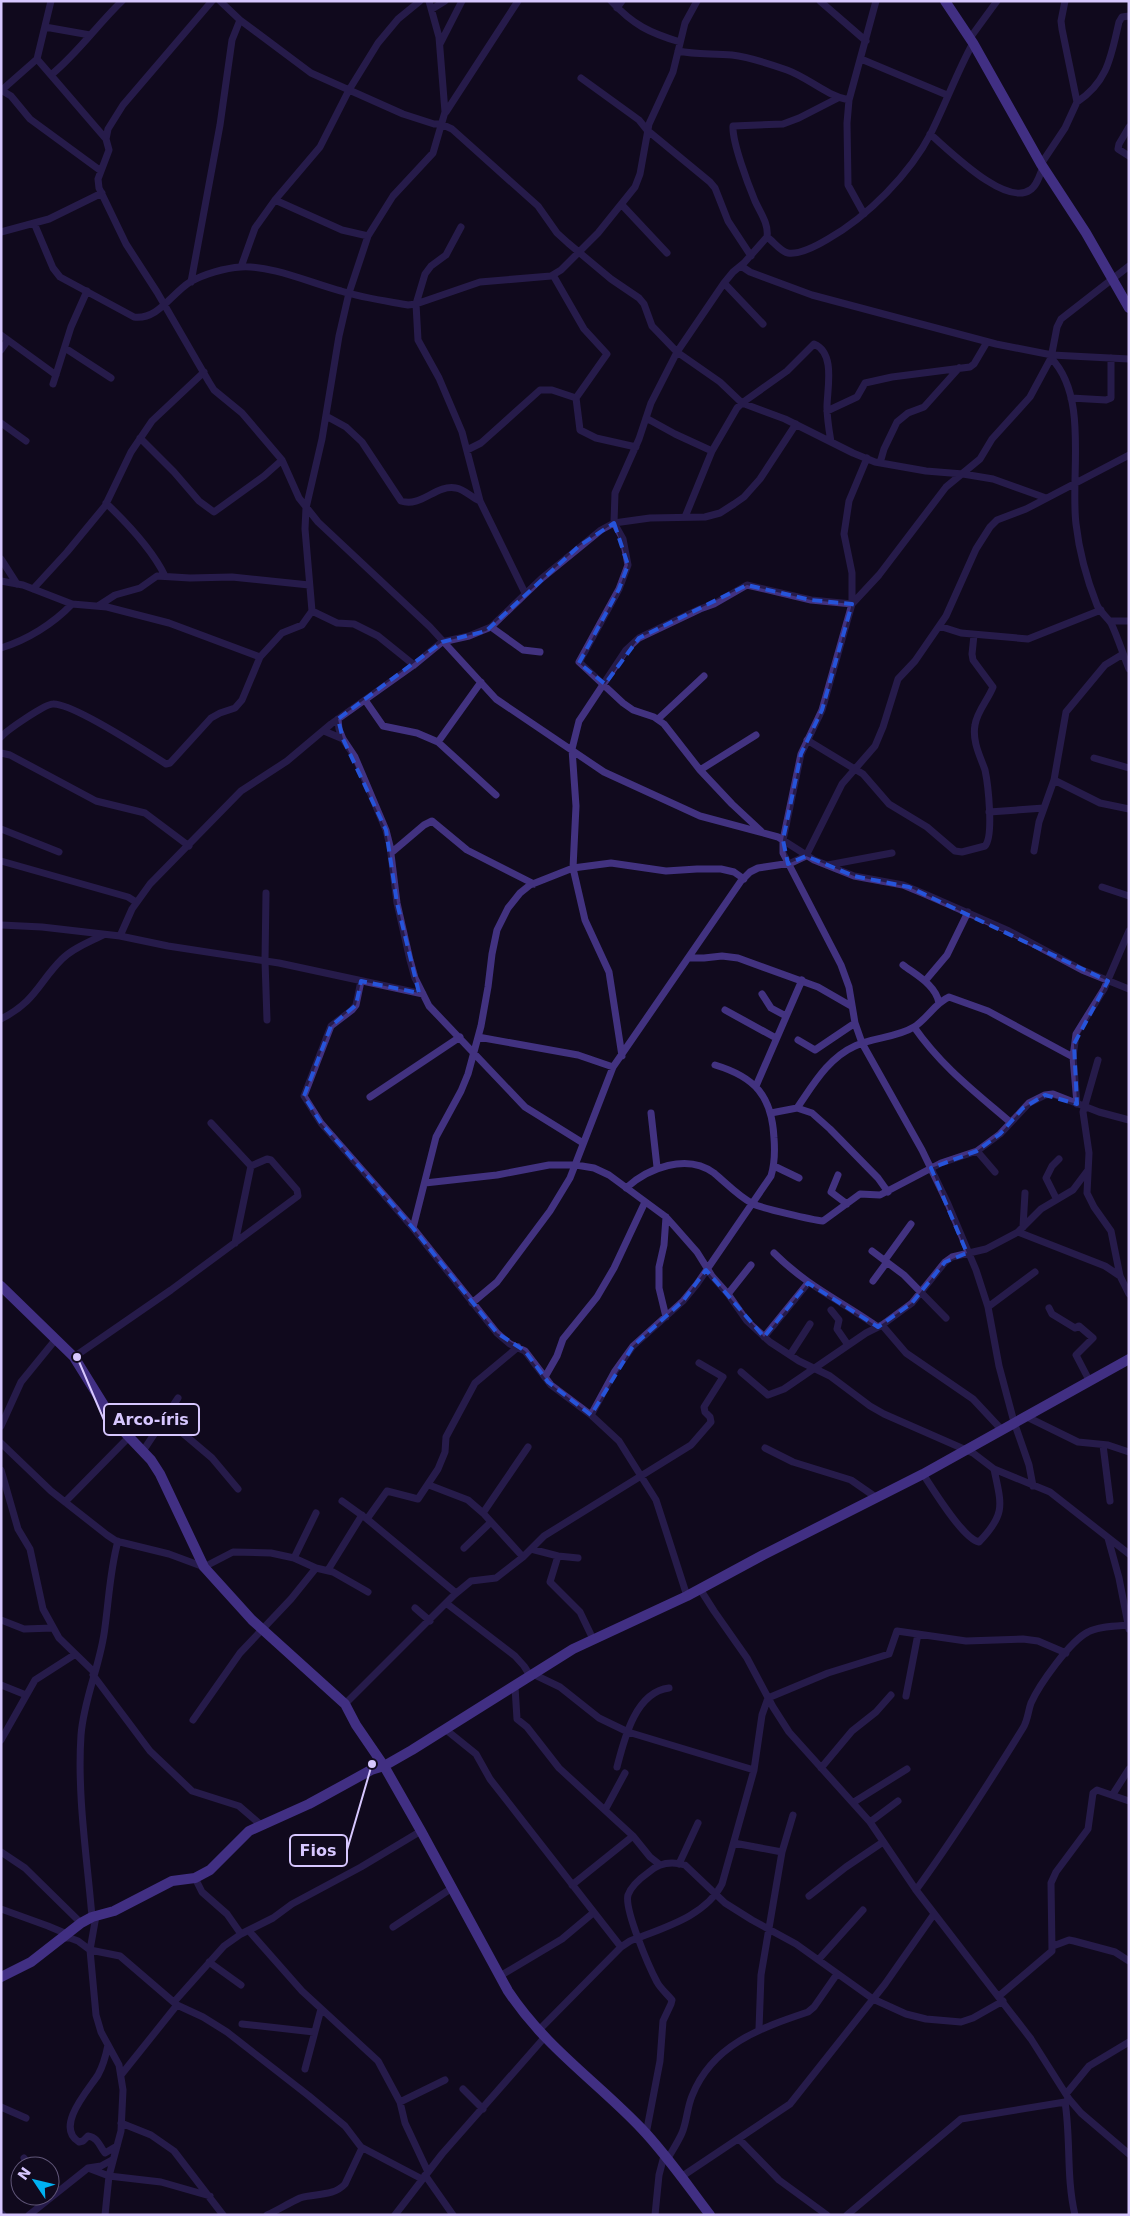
<svg xmlns="http://www.w3.org/2000/svg" width="1130" height="2216" font-family="'DejaVu Sans',sans-serif">
  <style>
    .lines { fill: none; stroke-linecap: round; stroke-linejoin: round }
    .street { stroke: #423280; stroke-width: 7 }
    .secondary { stroke: #7d5eff; stroke-width: 10 }
    .marked { fill: none; stroke: #2654da; stroke-width: 4; stroke-dasharray: 10 6; stroke-linejoin: round }
    .leader { fill: none; stroke: #d7c7ff; stroke-width: 2 }
    .callout-dot { fill: #d7c7ff; stroke: #110a1e; stroke-width: 2 }
    .callout { fill: #110a1e; stroke: #d7c7ff; stroke-width: 2 }
    .callout-label { font-size: 16px; text-anchor: middle; font-weight: bold; fill: #d7c7ff }
  </style>
  <rect width="100%" height="100%" fill="#110a1e"/>
  <g class="lines">
    <path class="street" d="M 212,1 L 123,105 L 108,129 L 106,139 L 109,150 L 98,179 L 99,188 L 126,244 L 157,292 L 209,382 L 214,390 L 242,413 L 282,460 L 299,498 L 318,522 L 430,627 L 496,699 L 604,772 L 700,816 L 778,837 L 814,860 L 854,876 L 903,885 L 927,895 L 1009,931 L 1082,970 L 1129,989
      M 220,1 L 240,20 L 311,73 L 403,114 L 434,124 L 441,124 L 452,129 L 538,206 L 557,233 L 568,243 L 611,279 L 639,298 L 644,304 L 652,326 L 677,352 L 720,382 L 742,403 L 785,419 L 853,453 L 875,462 L 926,471 L 963,474 L 993,479 L 1046,498
      M 611,1 C 633,25 650,33 680,42
      M 820,1 L 866,41
      M 617,8 L 622,1
      M 432,9 L 445,1
      M 45,27 L 90,35
      M 970,38 L 997,1
      M 440,44 L 462,1
      M 678,51 C 696,55 713,53 732,55 C 750,57 770,64 787,70 C 809,78 825,95 849,100
      M 37,59 L 106,139
      M 861,59 L 947,95
      M 51,75 C 78,53 97,25 122,1
      M 581,78 L 639,120 L 647,130 L 710,182 L 715,188 L 728,221 L 751,256
      M 1,90 L 11,96 L 30,119 L 101,171
      M 2,90 L 37,59 L 51,1
      M 838,98 L 799,118 L 783,124 L 733,126 C 732,142 748,184 755,201 C 760,212 769,224 767,237 C 773,241 781,252 788,253 C 800,255 818,245 828,239 C 867,217 910,174 931,133 C 946,103 957,72 973,43
      M 1077,102 C 1108,82 1111,56 1119,22 L 1122,17 L 1129,16
      M 446,112 L 518,1
      M 1129,127 L 1119,144 L 1118,149 L 1129,156
      M 930,134 C 949,150 1005,207 1030,190 C 1037,186 1040,174 1043,167
      M 1041,164 L 1065,128 L 1077,102 L 1062,29 L 1061,21 L 1065,1
      M 275,200 L 342,230 L 368,236
      M 622,205 L 667,253
      M 864,214 L 848,185 L 847,123 L 849,100 L 876,1
      M 34,223 L 53,268 L 60,277 L 134,317 C 158,320 171,294 190,282 C 204,274 225,268 241,267 C 271,265 311,283 341,291 C 363,298 386,301 408,305 L 416,304 L 480,282 L 551,276 L 561,270 L 598,233 L 635,187 L 640,174 L 649,124 L 673,72 L 685,23 L 697,1
      M 461,227 L 446,255 L 431,266 L 425,274 L 416,304 L 418,340 L 439,378 L 462,432 L 480,501 L 525,593
      M 1,232 L 49,219 L 102,193
      M 741,266 L 750,272 L 812,295 L 996,344 L 1052,355 L 1129,359
      M 241,267 L 255,228 L 275,200 L 320,147 L 349,90 L 378,43 L 398,19 L 420,1
      M 553,275 L 584,329 L 607,354 L 576,398 L 580,430 L 596,438 L 636,447
      M 191,282 L 220,125 L 232,40 L 240,20
      M 724,283 L 763,324
      M 1,335 L 56,375
      M 65,348 L 111,378
      M 1,350 L 8,340
      M 1051,358 C 1089,397 1070,475 1076,524 C 1079,550 1087,580 1097,605 C 1100,612 1107,617 1111,623 C 1118,638 1123,654 1129,669
      M 53,384 L 71,327 L 87,291
      M 1071,398 L 1106,400 L 1111,398 L 1111,358
      M 827,411 L 857,397 L 865,383 L 892,377 L 970,367 L 974,364 L 987,342
      M 326,416 L 346,427 L 362,442 L 401,501 C 421,508 436,484 456,488 C 464,489 472,498 480,501
      M 646,418 L 675,434 L 712,451
      M 1,423 L 26,441
      M 140,438 L 174,472 L 199,501 L 214,512 L 264,476 L 282,460
      M 467,450 L 481,443 L 540,390 L 552,390 L 576,398
      M 867,458 L 849,501 L 844,534 L 852,573 L 852,604 L 822,710 L 801,754 L 783,840 L 783,853 L 841,965 L 849,987 L 855,1023 L 862,1043 L 922,1150 L 948,1204 L 976,1270 L 988,1307 L 999,1366 L 1014,1422 L 1029,1465 L 1033,1486
      M 880,463 L 884,449 L 897,422 L 908,413 L 924,407 L 959,368
      M 106,503 C 128,524 152,549 165,576
      M 685,517 L 712,451 L 737,408 L 742,403 L 787,371 L 814,344 C 836,353 827,389 827,407 C 827,419 829,430 831,442
      M 1,559 L 17,584
      M 1,581 L 23,585 L 72,604 L 107,607 L 169,623 L 260,657 L 282,633 L 302,625 L 312,611
      M 33,589 L 67,552 L 105,506 L 131,452 L 152,421 L 204,372
      M 98,606 L 115,595 L 140,588 L 157,576 L 190,578 L 232,577 L 309,585
      M 1110,621 L 1129,621
      M 939,626 L 961,633 L 1028,639 L 1101,610
      M 491,627 L 523,650 L 540,652
      M 1,648 C 27,640 53,624 72,604
      M 414,665 L 378,636 L 354,624 L 337,623 L 312,611 L 305,529 L 306,508 L 322,439 L 339,336 L 349,293 L 368,236 L 393,196 L 433,153 L 445,112 L 439,37 L 429,1
      M 365,700 L 383,726 L 417,733 L 438,742 L 496,795
      M 338,719 L 339,729 L 343,739 L 355,757 L 386,830 L 390,846 L 397,903 L 410,960 L 415,978 L 429,1006 L 525,1107 L 583,1143
      M 658,719 L 704,676
      M 324,731 L 343,739
      M 1,737 C 7,730 45,704 53,704 C 72,703 146,751 166,764 L 170,763 L 211,718 L 220,713 L 235,708 L 242,700 L 260,657
      M 807,740 L 863,774 L 889,804 L 927,827 L 955,851 L 962,852 L 985,846 C 994,836 988,784 985,770 C 980,756 972,741 975,725 C 977,711 988,700 993,687 L 973,660 L 972,654 L 974,635
      M 438,742 L 481,682
      M 1,753 L 10,755 L 96,801 L 145,813 L 189,846
      M 1094,758 L 1129,768
      M 700,770 L 756,735
      M 1054,780 L 1100,803 L 1129,809
      M 989,812 L 1044,808
      M 1,829 L 59,852
      M 761,831 L 732,804 L 700,770 L 664,724 L 654,717 L 633,710 L 623,703 L 579,662 L 619,589 L 628,565 L 623,539 L 614,523 L 615,493 L 639,439 L 651,403 L 677,352 L 724,283 L 733,272 L 744,263 L 767,237
      M 1034,851 L 1039,822 L 1054,780 L 1066,712 L 1105,665 L 1123,654
      M 391,853 L 424,825 L 432,821 L 467,850 L 534,884
      M 1,861 L 128,897 L 136,902
      M 828,865 L 892,853
      M 1102,887 L 1129,896
      M 266,893 L 265,961 L 267,1020
      M 1,925 L 42,927 L 120,936 L 168,946 L 279,963 L 423,994
      M 120,936 L 132,909 L 150,884 L 241,791 L 287,761 L 331,724 L 414,665 L 442,642 L 469,636 L 491,627 L 541,579 L 601,530 L 614,523 L 650,518 L 705,517 L 720,513 L 734,504 L 744,497 L 760,479 L 796,424
      M 689,958 L 704,958 L 722,956 L 738,958 L 818,987 L 851,1006
      M 903,965 C 916,975 936,985 939,1003
      M 361,981 L 356,1005 L 352,1010 L 331,1026 L 304,1096 L 321,1123 L 413,1228 L 497,1333 L 510,1344 L 525,1351 L 551,1385 L 591,1415 L 619,1441 L 656,1500 L 687,1596
      M 925,981 L 947,955 L 968,912
      M 762,994 L 771,1008 L 786,1016
      M 725,1010 L 776,1038
      M 1,1019 C 36,1001 38,983 62,959 C 73,948 89,942 103,935
      M 914,1027 C 942,1067 974,1091 1010,1122
      M 478,1037 L 578,1055 L 613,1067
      M 798,1040 L 815,1050 L 855,1023
      M 622,1056 L 609,972 L 585,920 L 573,868 L 576,806 L 572,749 L 579,721 L 585,712 L 626,650 L 639,638 L 700,609 L 714,604 L 747,585 L 811,600 L 852,604 L 879,575 L 946,487 L 980,459 L 992,439 L 1030,397 L 1051,358 L 1057,327 L 1061,319 L 1129,266
      M 1098,1060 L 1083,1112 L 1089,1153 L 1087,1193 L 1094,1207 L 1111,1231 L 1120,1276 L 1129,1294
      M 756,1086 L 802,980
      M 370,1097 L 460,1037
      M 1077,1104 L 1073,1057 L 1076,1034 L 1104,989 L 1129,931
      M 797,1108 L 812,1113 L 830,1129 L 878,1178 L 888,1192
      M 651,1113 L 657,1167
      M 771,1113 L 797,1108 C 813,1085 828,1058 855,1046 C 873,1037 896,1038 914,1027 C 927,1019 935,1003 949,997 L 988,1011 L 1073,1057
      M 977,1151 L 995,1172
      M 774,1166 L 799,1178
      M 838,1175 L 831,1192 L 847,1204
      M 425,1183 L 497,1175 L 549,1165 L 576,1165 L 594,1168 L 609,1175 L 666,1217 L 675,1227 L 697,1252 L 712,1276 L 728,1294 L 747,1321 L 770,1342 L 799,1361 L 830,1376 L 870,1406 L 884,1414 L 973,1453 L 994,1469 L 1050,1492 L 1129,1554
      M 626,1188 C 648,1168 687,1153 714,1173 C 726,1183 738,1196 753,1204 C 762,1208 812,1220 823,1221 L 860,1194 L 880,1195 L 941,1163 L 977,1151 L 1000,1134 L 1029,1103 L 1045,1095 L 1053,1094 L 1099,1112 L 1129,1120
      M 1056,1198 L 1046,1178 L 1052,1166 L 1059,1159
      M 1023,1227 L 1025,1193
      M 413,1228 L 436,1137 L 461,1091 L 468,1074 L 481,1026 L 488,987 L 492,954 L 497,930 L 508,908 L 520,893 L 530,885 L 573,868 L 611,863 L 666,871 L 697,869 L 721,869 L 734,872 L 744,879
      M 1018,1232 L 1105,1266 L 1120,1276
      M 235,1243 L 251,1166
      M 872,1251 L 904,1275 L 946,1318
      M 774,1253 C 807,1286 841,1301 878,1327
      M 885,1260 L 911,1224
      M 873,1281 L 887,1262
      M 728,1294 L 751,1265
      M 472,1303 L 497,1282 L 550,1211 L 570,1178 L 613,1067 L 741,881 L 750,872 L 758,868 L 791,863 L 806,856 L 842,784 L 875,746 L 883,727 L 898,679 L 915,661 L 946,616 L 976,549 L 990,527 L 997,520 L 1026,509 L 1129,455
      M 988,1307 L 1035,1272
      M 1049,1308 L 1052,1314 L 1075,1328 L 1079,1326 L 1093,1338 L 1076,1355 L 1089,1380
      M 831,1310 L 839,1320 L 837,1329 L 848,1345
      M 666,1317 L 659,1288 L 659,1267 L 664,1245 L 666,1217
      M 882,1325 L 906,1353 L 973,1399 L 1001,1429
      M 764,1337 L 808,1283
      M 790,1355 L 810,1324
      M 74,1357 L 171,1290 L 298,1196 L 297,1190 L 271,1160 L 267,1159 L 251,1166 L 211,1123
      M 741,1372 L 768,1395 L 784,1389 L 866,1333 L 882,1325 L 912,1303 L 945,1262 L 952,1257 L 986,1249 L 1018,1232 L 1041,1209 L 1073,1190 L 1088,1170
      M 545,1377 L 557,1356 L 563,1339 L 597,1297 L 614,1268 L 645,1202
      M 591,1415 L 615,1371 L 633,1346 L 683,1301 L 697,1284 L 771,1176 C 775,1163 775,1151 774,1138 C 772,1096 755,1077 715,1065
      M 1025,1416 L 1078,1442 L 1108,1445 L 1129,1452
      M 166,1419 L 212,1458 L 238,1489
      M 1,1426 L 21,1382 L 56,1339
      M 1,1443 L 51,1491 L 107,1535 L 116,1541 L 169,1554 L 204,1567 L 233,1552 L 271,1553 L 294,1558 L 316,1568 L 333,1572 L 368,1592
      M 1103,1445 L 1110,1501
      M 765,1448 L 793,1462 L 851,1480 L 877,1498
      M 143,1451 L 178,1398
      M 1,1470 L 18,1529 L 30,1549 L 43,1609 L 59,1638 L 94,1672
      M 923,1474 C 933,1489 963,1539 979,1542 C 1007,1513 1001,1504 994,1469
      M 429,1485 L 468,1500 L 483,1513 L 523,1557
      M 342,1501 L 367,1519 L 456,1593
      M 65,1502 L 129,1437
      M 483,1513 L 528,1447
      M 367,1519 L 387,1491 L 418,1499 L 438,1469 L 445,1452 L 446,1437 L 475,1383 L 518,1347
      M 1108,1538 L 1119,1578 L 1129,1629
      M 464,1548 L 491,1522
      M 531,1549 L 558,1556 L 578,1558
      M 558,1556 L 550,1582 L 580,1612 L 593,1639
      M 294,1558 L 316,1513
      M 328,1570 L 362,1515
      M 700,1589 L 714,1611 L 747,1658 L 773,1707 L 789,1732 L 870,1822 L 916,1890 L 1031,2039 L 1069,2099 L 1081,2113 L 1129,2154
      M 446,1603 L 515,1656 L 524,1666 L 531,1677
      M 415,1608 L 430,1621
      M 1,1620 L 24,1629 L 53,1628
      M 93,1675 L 150,1751 L 192,1791 L 239,1806 L 261,1825
      M 535,1675 L 560,1687 L 599,1718 L 628,1732 L 754,1770
      M 1,1685 L 26,1695
      M 515,1687 L 517,1719 L 527,1727 L 559,1768 L 633,1836 L 650,1857 L 659,1864
      M 906,1696 L 918,1634
      M 345,1704 L 454,1595 L 471,1581 L 496,1578 L 523,1557 L 544,1536 L 691,1445 L 711,1422 L 710,1417 L 705,1412 L 704,1407 L 723,1377 L 699,1363
      M 193,1720 L 240,1653 L 291,1599 L 316,1568
      M 445,1729 L 476,1754 L 490,1779 L 621,1947
      M 1,1740 L 35,1680 L 74,1655
      M 617,1767 C 624,1740 635,1692 669,1688
      M 821,1768 L 852,1731 L 876,1712 L 891,1695
      M 1113,1794 L 1129,1769
      M 854,1802 L 907,1769
      M 605,1810 L 625,1773
      M 870,1822 L 898,1801
      M 734,1843 L 782,1852
      M 1,1852 L 25,1868 L 81,1923
      M 679,1864 L 698,1823
      M 195,1878 L 202,1892 L 227,1914 L 241,1934
      M 572,1885 L 633,1836
      M 916,1890 C 954,1838 989,1783 1023,1728 C 1028,1720 1028,1711 1031,1703 C 1039,1685 1070,1641 1088,1632 C 1099,1626 1116,1626 1129,1625
      M 809,1896 L 846,1867 L 883,1842
      M 1,1909 L 48,1926 L 67,1934
      M 96,1916 L 90,1950 L 96,2015 L 101,2032 L 119,2065 L 123,2090 L 121,2131 L 109,2176 L 105,2215
      M 92,1917 C 87,1857 77,1795 81,1735 C 84,1697 101,1664 105,1627 C 109,1598 110,1570 118,1541
      M 393,1927 L 452,1888
      M 249,1931 L 302,1991 L 378,2061 L 400,2102 L 405,2123 L 428,2172
      M 62,1938 L 70,1938 L 78,1941 L 90,1950 L 120,1956 L 177,2005 L 203,2017 L 227,2032 L 309,2096 L 345,2126 L 361,2147 L 422,2179
      M 1053,1946 L 1069,1940 L 1074,1941 L 1115,1952 L 1129,1961
      M 819,1959 L 863,1910
      M 209,1962 L 241,1985
      M 500,1976 L 562,1939 L 593,1913
      M 999,1996 L 1052,1951 L 1051,1883 L 1056,1872 L 1088,1829 L 1093,1793 L 1097,1790 L 1129,1801
      M 174,2002 L 224,1946 L 241,1934 L 273,1918 L 292,1904 L 361,1867 L 421,1831
      M 242,2024 L 314,2032
      M 759,2029 L 761,1975 L 782,1852 L 793,1815
      M 538,2031 L 621,1947 L 630,1941 C 662,1928 705,1917 722,1884 L 754,1770 L 762,1715 L 768,1698 L 828,1673 L 889,1654 L 897,1631 L 966,1641 L 1023,1639 L 1038,1641 L 1066,1653
      M 108,2045 C 106,2055 103,2066 98,2075 C 89,2089 54,2127 79,2142 L 83,2141 L 88,2136 C 99,2138 99,2146 105,2153 L 117,2146
      M 305,2069 L 321,2009
      M 121,2075 L 177,2005
      M 463,2089 L 483,2109
      M 1066,2094 L 1089,2066 L 1129,2042
      M 400,2102 L 445,2080
      M 1065,2102 C 1071,2140 1066,2177 1075,2215
      M 1,2107 L 26,2118
      M 121,2123 L 151,2135 L 174,2151 L 223,2215
      M 646,2134 L 660,2061 L 663,2021 L 671,2004 L 672,2000 C 667,1994 660,1988 657,1982 C 649,1967 624,1909 628,1895 C 631,1886 642,1877 649,1872 C 659,1863 671,1861 685,1865 L 725,1903 L 752,1920 L 796,1944 L 873,1999 L 906,2014 L 926,2019 L 961,2022 L 973,2018 L 1003,2001
      M 739,2139 L 779,2180 L 827,2215
      M 24,2158 L 30,2166
      M 667,2160 C 672,2151 678,2142 682,2133 C 687,2121 687,2108 692,2096 C 712,2045 760,2028 808,2012 L 814,2007 L 837,1974
      M 88,2168 L 109,2176 L 161,2182 L 210,2196
      M 425,2175 L 453,2215
      M 681,2177 L 790,2104 L 885,1984 L 934,1914
      M 1,2213 L 3,2215
      M 29,2215 L 88,2168 L 101,2166 L 112,2160
      M 267,2215 C 278,2210 289,2203 300,2198 C 315,2193 333,2197 345,2184 L 362,2148
      M 395,2215 L 442,2154 L 544,2038
      M 655,2215 L 659,2175 L 664,2156
      M 847,2215 L 961,2119 L 1065,2102 L 1069,2099"/>
    <path class="secondary" d="M 945,1 L 973,43 L 1041,164 L 1086,233 L 1129,308
      M 1,1286 L 74,1357 L 113,1420 L 151,1460 L 160,1474 L 204,1567 L 252,1620 L 345,1704 L 356,1725 L 384,1766 L 421,1831 L 508,1991 C 546,2048 595,2080 641,2128 C 666,2154 688,2186 710,2215
      M 1,1977 L 31,1962 L 81,1923 L 92,1917 L 114,1911 L 172,1881 L 195,1878 L 210,1870 L 249,1831 L 309,1804 L 371,1770 L 384,1766 L 412,1750 L 573,1649 L 687,1596 L 763,1555 L 923,1474 L 1129,1359"/>
  </g>
  <path d="M0 0H1130V2216H0ZM 614,523 L 628,565 L 619,589 L 579,663 L 605,684 L 639,638 L 747,585 L 811,600 L 852,604 L 822,710 L 801,754 L 783,840 L 788,864 L 806,856 L 854,876 L 909,887 L 1108,981 L 1074,1044 L 1077,1104 L 1045,1095 L 1023,1108 L 1000,1134 L 977,1151 L 931,1168 L 967,1253 L 945,1262 L 912,1303 L 878,1327 L 808,1283 L 764,1337 L 706,1270 L 683,1301 L 633,1346 L 591,1415 L 548,1382 L 525,1351 L 497,1333 L 413,1228 L 321,1123 L 304,1096 L 331,1026 L 356,1005 L 361,981 L 419,993 L 397,903 L 386,830 L 343,739 L 338,719 L 442,642 L 486,631 L 579,546 Z" fill="#110a1e" fill-opacity=".55" fill-rule="evenodd"/>
  <path class="marked" d="M 614,523 L 628,565 L 619,589 L 579,663 L 605,684 L 639,638 L 747,585 L 811,600 L 852,604 L 822,710 L 801,754 L 783,840 L 788,864 L 806,856 L 854,876 L 909,887 L 1108,981 L 1074,1044 L 1077,1104 L 1045,1095 L 1023,1108 L 1000,1134 L 977,1151 L 931,1168 L 967,1253 L 945,1262 L 912,1303 L 878,1327 L 808,1283 L 764,1337 L 706,1270 L 683,1301 L 633,1346 L 591,1415 L 548,1382 L 525,1351 L 497,1333 L 413,1228 L 321,1123 L 304,1096 L 331,1026 L 356,1005 L 361,981 L 419,993 L 397,903 L 386,830 L 343,739 L 338,719 L 442,642 L 486,631 L 579,546 Z"/>
  <path class="leader" d="M77 1357L104 1420M372 1764L347 1850"/>
  <g class="callout-dot">
    <circle cx="77" cy="1357" r="5"/>
    <circle cx="372" cy="1764" r="5"/>
  </g>
  <g class="callout">
    <rect x="104" y="1404" width="95" height="31" rx="5"/>
    <rect x="290" y="1835" width="57" height="31" rx="5"/>
  </g>
  <g class="callout-label">
    <text x="151" y="1425">Arco-íris</text>
    <text x="318" y="1856">Fios</text>
  </g>
  <rect width="1130" height="2216" fill="none" stroke="#d7c7ff" stroke-width="5"/>
  <g transform="translate(35 2181) rotate(305)"><circle r="24" fill="#110a1e" stroke="#605678"/>
  <path d="M0-4L9 19L0 12L-9 19Z" fill="#00b2f2"/>
  <text y="-8" font-size="14" font-weight="bold" text-anchor="middle" fill="#d7c7ff">N</text>
  </g>
</svg>
